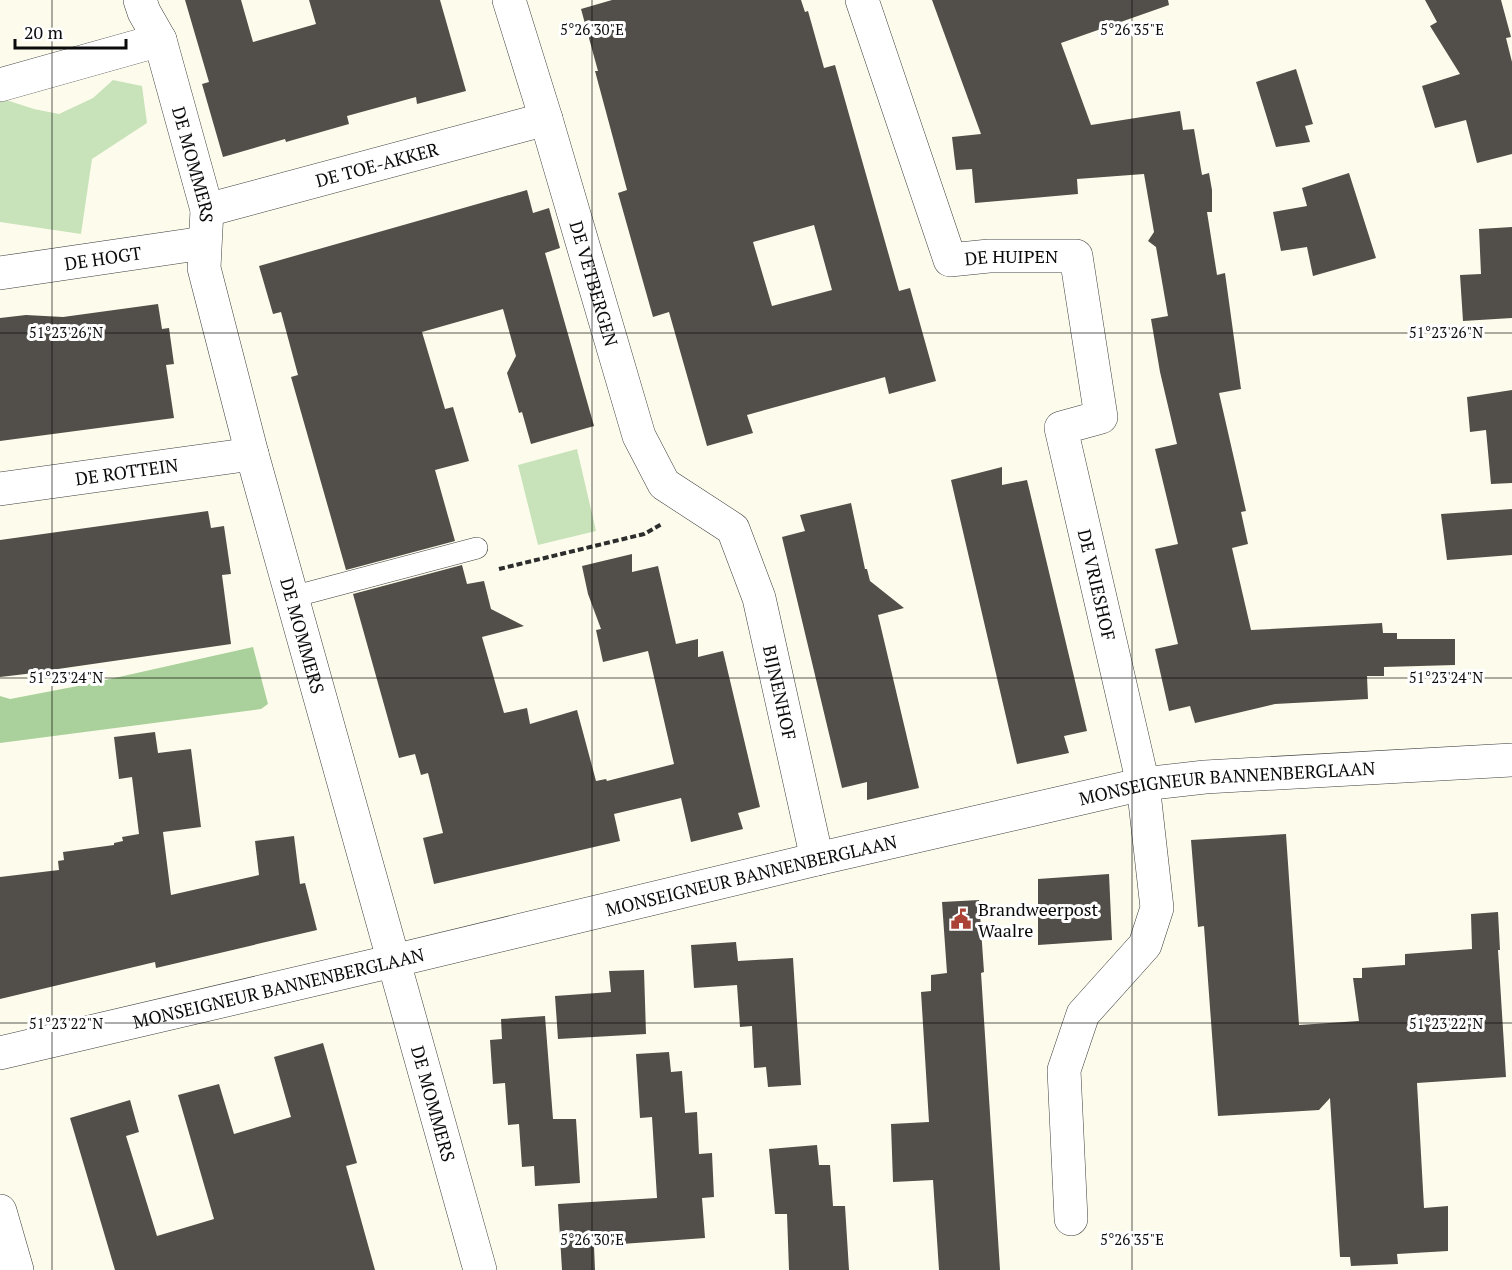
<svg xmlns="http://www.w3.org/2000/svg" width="1512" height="1270" font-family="'PT Serif',serif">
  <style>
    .green { fill: #c8e3ba }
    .forest { fill: #aad19b }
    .building { fill: #524e49; fill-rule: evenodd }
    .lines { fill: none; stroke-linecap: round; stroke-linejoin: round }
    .service-casing { stroke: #3e3e3e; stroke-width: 22 }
    .minor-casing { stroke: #3e3e3e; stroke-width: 34 }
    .path { stroke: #2d2d2d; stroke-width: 4; stroke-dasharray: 6 3; stroke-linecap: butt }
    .service { stroke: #fff; stroke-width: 21 }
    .minor { stroke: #fff; stroke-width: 33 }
    .ticks { fill: none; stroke: #0b0b0b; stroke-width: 1.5; stroke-opacity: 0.45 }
    .labels { text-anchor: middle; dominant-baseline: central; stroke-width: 6; stroke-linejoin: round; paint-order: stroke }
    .street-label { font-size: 18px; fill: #0b0b0b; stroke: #fff }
    .poi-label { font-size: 18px; fill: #0b0b0b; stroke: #fff; text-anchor: start }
    .ticks-label { font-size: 15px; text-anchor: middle; fill: #0b0b0b; stroke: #fff; stroke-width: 6; stroke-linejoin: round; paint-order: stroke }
  </style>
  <rect width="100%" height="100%" fill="#fdfcec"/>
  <path class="green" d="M 113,80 L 142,86 L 147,123 L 92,159 L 81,234 L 0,222 L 0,98 L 34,109 L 59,114 L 93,98 Z
    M 577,449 L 596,531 L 538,545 L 518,465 Z"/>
  <path class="forest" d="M 253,647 L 268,704 L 261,709 L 0,743 L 0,696 L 10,699 L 83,685 Z"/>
  <path class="building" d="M 185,0 L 241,0 L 253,42 L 316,24 L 309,0 L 440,0 L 466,91 L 417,104 L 416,97 L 347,116 L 349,124 L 286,142 L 285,139 L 223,157 L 202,84 L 209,82 Z
    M 612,0 L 801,0 L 805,12 L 808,11 L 824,68 L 835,65 L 899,291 L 910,288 L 936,381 L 889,394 L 885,377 L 747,415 L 753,433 L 707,446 L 669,312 L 653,317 L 618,193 L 627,190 L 595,71 L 598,71 L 581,9 ZM 814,225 L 832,290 L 772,306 L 753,242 Z
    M 932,0 L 1168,0 L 1169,5 L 1061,43 L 1091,125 L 1180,111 L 1183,130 L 1194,129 L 1202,175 L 1209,173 L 1212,190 L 1212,212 L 1207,212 L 1217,275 L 1225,273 L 1241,389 L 1219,393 L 1246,511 L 1241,512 L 1248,544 L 1232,548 L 1251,630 L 1382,623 L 1383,633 L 1397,633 L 1397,639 L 1455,639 L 1455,665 L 1384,667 L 1384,676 L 1367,676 L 1368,699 L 1275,704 L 1195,723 L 1190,706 L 1169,711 L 1155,649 L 1178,644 L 1155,549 L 1178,544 L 1155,449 L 1177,444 L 1160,372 L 1151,319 L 1168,316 L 1156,247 L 1148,241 L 1154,232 L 1144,174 L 1077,179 L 1078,194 L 975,203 L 972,169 L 956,170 L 952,137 L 981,134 Z
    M 1425,0 L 1501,0 L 1511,37 L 1506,38 L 1512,62 L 1512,154 L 1477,163 L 1466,120 L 1435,128 L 1422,86 L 1460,74 L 1430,26 L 1437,22 Z
    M 1296,69 L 1313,124 L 1305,126 L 1310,142 L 1276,147 L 1256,82 Z
    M 1349,173 L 1376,258 L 1313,276 L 1307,247 L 1281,251 L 1273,212 L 1307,206 L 1302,188 Z
    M 527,190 L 533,213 L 549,208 L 560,248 L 545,253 L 594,426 L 531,444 L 522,412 L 519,413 L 507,373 L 516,356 L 503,309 L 422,332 L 445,409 L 453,407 L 469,461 L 435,470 L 455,541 L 346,570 L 291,377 L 298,375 L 281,312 L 273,314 L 259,266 Z
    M 1512,227 L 1512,318 L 1463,321 L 1460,275 L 1481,274 L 1479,229 Z
    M 158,304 L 162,329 L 169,328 L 174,364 L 166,365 L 174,418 L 0,441 L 0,318 L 26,315 L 63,317 Z
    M 1512,390 L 1512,483 L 1491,484 L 1486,430 L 1470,432 L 1467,397 Z
    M 1002,467 L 1002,485 L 1027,480 L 1087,731 L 1064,736 L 1069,753 L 1017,764 L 951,480 Z
    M 851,503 L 865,569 L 867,569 L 870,581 L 904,608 L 878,615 L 919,788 L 867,800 L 867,782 L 842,788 L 782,537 L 805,531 L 800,515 Z
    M 1512,509 L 1512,555 L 1447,560 L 1441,514 Z
    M 208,511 L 211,528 L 224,526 L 231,574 L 222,575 L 231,644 L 51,670 L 51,671 L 0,677 L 0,540 Z
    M 632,554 L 632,572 L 658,566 L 676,644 L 698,639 L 698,657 L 723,651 L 760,807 L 738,813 L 743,829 L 691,842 L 681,798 L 614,814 L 620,841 L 434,884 L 423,838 L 443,833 L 428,773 L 421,775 L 415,754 L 399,758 L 353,594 L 462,565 L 467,584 L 484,581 L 491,609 L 524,626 L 482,637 L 504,713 L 527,708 L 530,724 L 577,710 L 596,781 L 606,779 L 607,781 L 674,764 L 648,651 L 603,662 L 596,630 L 601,629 L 588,594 L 582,566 Z
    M 155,732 L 158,753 L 191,749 L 201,827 L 163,832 L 171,895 L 259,875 L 255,841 L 294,836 L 300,884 L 305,883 L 317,930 L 156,968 L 155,962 L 0,999 L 0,877 L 59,870 L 58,861 L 64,860 L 63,852 L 114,845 L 114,843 L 123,841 L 122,837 L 139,834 L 132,777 L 119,779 L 114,737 Z
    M 1286,834 L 1299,1025 L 1359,1021 L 1353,978 L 1362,978 L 1362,968 L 1405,965 L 1405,954 L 1472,949 L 1471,914 L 1498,912 L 1500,950 L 1498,950 L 1506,1077 L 1417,1083 L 1424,1208 L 1448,1206 L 1448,1251 L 1397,1254 L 1398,1264 L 1351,1266 L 1350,1257 L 1340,1257 L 1330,1098 L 1319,1110 L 1218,1116 L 1204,926 L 1198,927 L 1191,840 Z
    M 1109,874 L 1112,940 L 1038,945 L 1038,879 Z
    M 979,900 L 984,972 L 981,973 L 1000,1270 L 939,1270 L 933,1180 L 893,1182 L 891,1124 L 929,1122 L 921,992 L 931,991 L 931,975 L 947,973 L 942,902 Z
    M 736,942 L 738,961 L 793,958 L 801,1085 L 768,1087 L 766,1067 L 754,1068 L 752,1026 L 740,1027 L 737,985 L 694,988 L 691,945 Z
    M 644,970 L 646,1034 L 558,1039 L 555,996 L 611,992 L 609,971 Z
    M 545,1016 L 553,1119 L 576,1119 L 580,1183 L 535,1186 L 534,1166 L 522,1167 L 519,1124 L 508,1125 L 505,1083 L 493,1084 L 490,1040 L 502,1039 L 501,1019 Z
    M 323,1043 L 357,1163 L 346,1166 L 375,1270 L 115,1270 L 70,1118 L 130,1100 L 139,1132 L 126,1136 L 157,1236 L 214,1219 L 178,1095 L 219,1084 L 234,1134 L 291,1117 L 274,1057 Z
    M 669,1052 L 671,1072 L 682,1071 L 685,1113 L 697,1112 L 699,1154 L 712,1153 L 714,1197 L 702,1198 L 705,1238 L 594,1246 L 595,1270 L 562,1270 L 558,1204 L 657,1198 L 652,1117 L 640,1118 L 636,1054 Z
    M 817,1145 L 819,1165 L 830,1165 L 833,1206 L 845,1206 L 849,1270 L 789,1270 L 787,1214 L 775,1214 L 769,1149 Z"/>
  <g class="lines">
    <g class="service-casing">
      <path id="service" d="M 292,597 L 477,548"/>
    </g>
    <g class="minor-casing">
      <g id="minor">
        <path id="s1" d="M 140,0 L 144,12 L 160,40 L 207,210 L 204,268 L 252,454 L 480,1270"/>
        <path id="s2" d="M 509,0 L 546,119 L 639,436 L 664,484 L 733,529 L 759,598 L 817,859"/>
        <path id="s3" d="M 862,0 L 950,260 L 989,256 L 1076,256 L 1101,417 L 1061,428 L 1143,784 L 1157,908 L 1145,945 L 1083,1014 L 1064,1070 L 1071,1219"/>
        <path d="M 0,85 L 160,40"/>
        <path id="s4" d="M 207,210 L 546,119"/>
        <path id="s5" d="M 0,273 L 204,243"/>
        <path id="s6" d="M 0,489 L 252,454"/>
        <path id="s7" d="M 0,1053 L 393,961 L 817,859 L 1143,784 L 1205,777 L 1512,760"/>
        <path d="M 0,1211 L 17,1270"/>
      </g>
    </g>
    <path class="path" d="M 499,569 L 644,534 L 662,524"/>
    <use href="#service" class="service"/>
    <use href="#minor" class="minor"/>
  </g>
  <path class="ticks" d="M 52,0 L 52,1270M 592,0 L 592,1270M 1132,0 L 1132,1270M 0,333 L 1512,333M 0,678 L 1512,678M 0,1023 L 1512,1023"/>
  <defs>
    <g id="civic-bare" transform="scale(1.62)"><path d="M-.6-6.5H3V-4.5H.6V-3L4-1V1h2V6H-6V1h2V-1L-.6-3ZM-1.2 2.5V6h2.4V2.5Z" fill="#aa4335" stroke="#fff" stroke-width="2.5" paint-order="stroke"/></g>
  </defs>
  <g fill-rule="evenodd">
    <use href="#civic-bare" x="961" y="919"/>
  </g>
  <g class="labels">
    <g class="street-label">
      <text stroke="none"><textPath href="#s1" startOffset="174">DE MOMMERS</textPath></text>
      <text stroke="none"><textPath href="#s4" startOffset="176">DE TOE-AKKER</textPath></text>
      <text stroke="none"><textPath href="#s5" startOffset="104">DE HOGT</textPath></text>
      <text stroke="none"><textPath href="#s3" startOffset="336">DE HUIPEN</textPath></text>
      <text stroke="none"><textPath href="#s2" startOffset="296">DE VETBERGEN</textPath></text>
      <text stroke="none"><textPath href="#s6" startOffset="128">DE ROTTEIN</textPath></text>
      <text stroke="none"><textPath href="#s3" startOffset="766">DE VRIESHOF</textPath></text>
      <text stroke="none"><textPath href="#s1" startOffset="660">DE MOMMERS</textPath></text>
      <text stroke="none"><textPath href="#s2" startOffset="762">BIJNENHOF</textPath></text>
      <text stroke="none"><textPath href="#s7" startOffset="1258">MONSEIGNEUR BANNENBERGLAAN</textPath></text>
      <text stroke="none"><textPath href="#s7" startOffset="772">MONSEIGNEUR BANNENBERGLAAN</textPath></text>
      <text stroke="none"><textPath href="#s7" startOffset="286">MONSEIGNEUR BANNENBERGLAAN</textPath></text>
      <text stroke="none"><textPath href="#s1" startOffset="1146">DE MOMMERS</textPath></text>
    </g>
    <g class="poi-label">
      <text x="978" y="909">Brandweerpost<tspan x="978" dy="21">Waalre</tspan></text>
    </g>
  </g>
  <g class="ticks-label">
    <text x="592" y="35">5°26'30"E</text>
    <text x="1132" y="35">5°26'35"E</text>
    <text x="66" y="338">51°23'26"N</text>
    <text x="1446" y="338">51°23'26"N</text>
    <text x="66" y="683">51°23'24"N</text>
    <text x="1446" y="683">51°23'24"N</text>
    <text x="66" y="1029">51°23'22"N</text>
    <text x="1446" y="1029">51°23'22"N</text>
    <text x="592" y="1245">5°26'30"E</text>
    <text x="1132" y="1245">5°26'35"E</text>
  </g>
  <path d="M15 39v9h111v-9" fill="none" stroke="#0b0b0b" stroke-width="3"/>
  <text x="24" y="39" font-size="18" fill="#0b0b0b" stroke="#ffffff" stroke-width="4.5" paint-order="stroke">20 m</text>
</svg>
